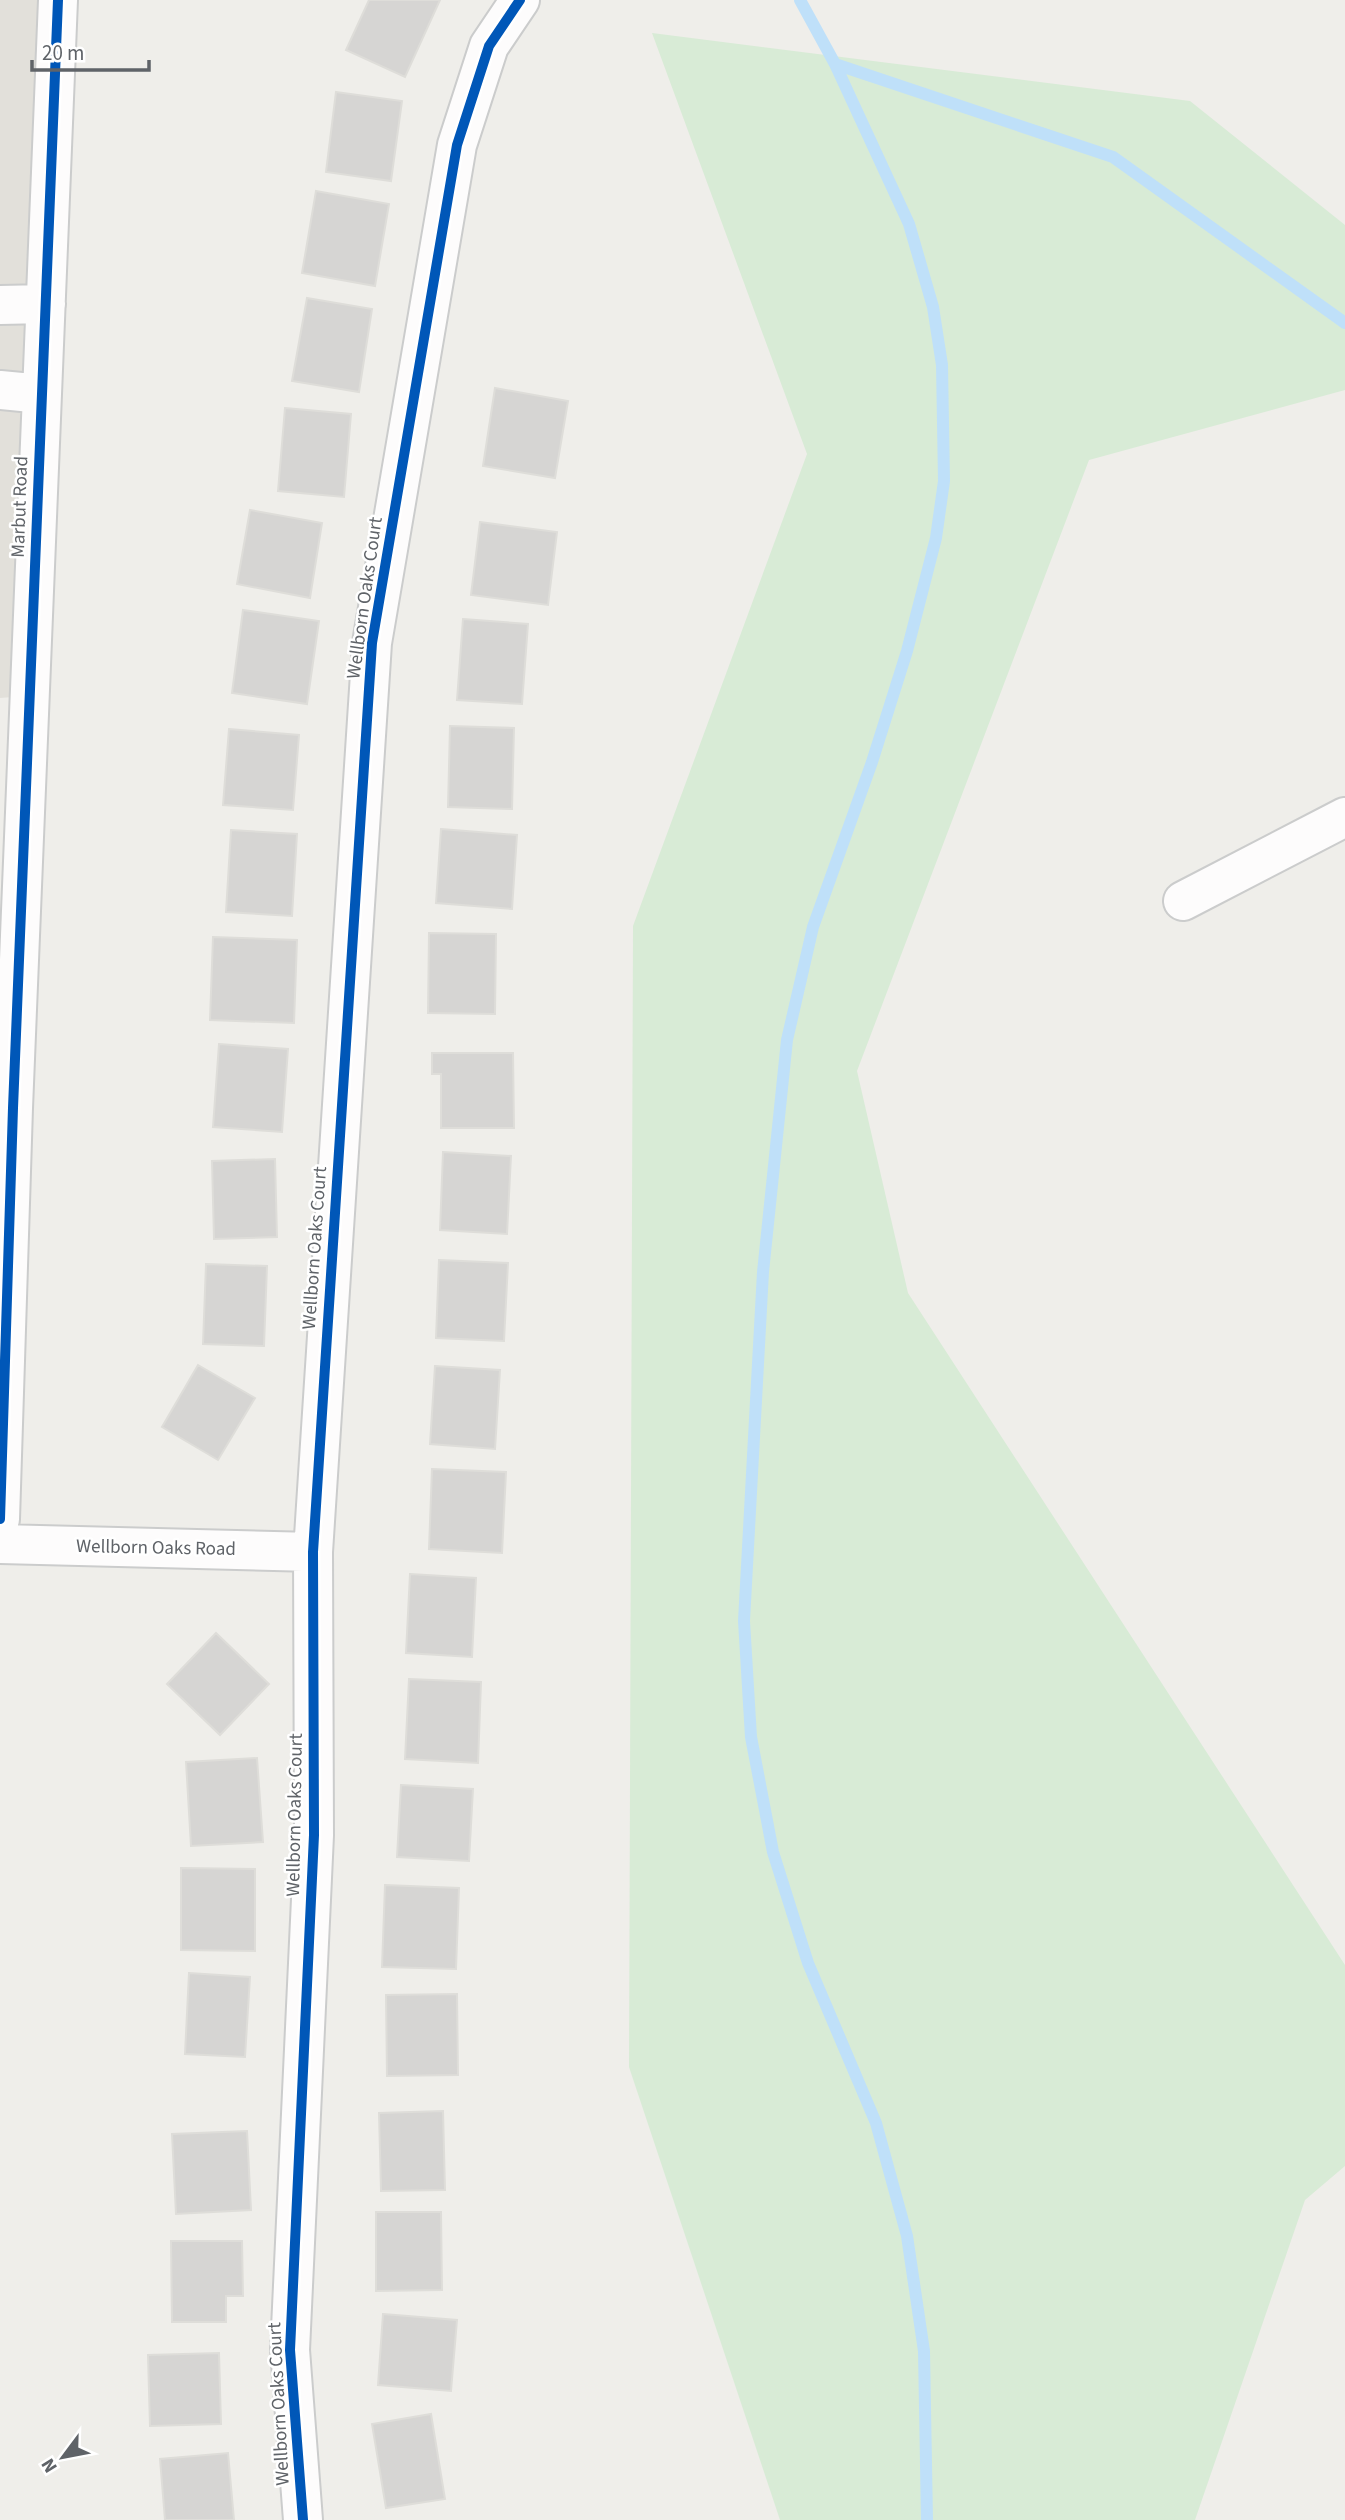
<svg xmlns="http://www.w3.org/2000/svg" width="1345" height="2520" font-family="'Source Sans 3',sans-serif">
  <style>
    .education { fill: #e2e0da }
    .green { fill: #d8ebd6 }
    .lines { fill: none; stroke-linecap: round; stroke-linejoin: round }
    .stream { stroke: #bfe0f9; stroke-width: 12 }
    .building { fill: #d6d5d3; stroke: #deddd9; stroke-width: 2 }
    .minor-casing { stroke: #cbcccc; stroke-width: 42 }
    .minor { stroke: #fdfcfc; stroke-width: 38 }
    .cycleway-casing { stroke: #fff; stroke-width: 15 }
    .cycleway { stroke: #0057b8; stroke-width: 10 }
    .labels { text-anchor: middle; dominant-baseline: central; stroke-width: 5; stroke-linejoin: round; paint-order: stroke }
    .street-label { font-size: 19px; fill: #5f6368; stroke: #fff }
  </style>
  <rect width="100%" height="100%" fill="#efeeea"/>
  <path class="education" d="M 0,0 L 59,0 L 26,696 L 0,698 Z"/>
  <path class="green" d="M 652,33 L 1190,101 L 1345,225 L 1345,390 L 1089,460 L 857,1071 L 908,1293 L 1345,1965 L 1345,2166 L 1305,2200 L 1195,2520 L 780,2520 L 629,2067 L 633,926 L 807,454 Z"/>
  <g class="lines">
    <path class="stream" d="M 800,0 L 835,64 L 909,224 L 933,307 L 942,365 L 944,481 L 936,538 L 907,651 L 872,762 L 813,927 L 787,1040 L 763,1272 L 744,1621 L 751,1737 L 773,1852 L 808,1963 L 876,2123 L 907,2236 L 924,2351 L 927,2520
      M 835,64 L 1113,157 L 1345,323"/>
  </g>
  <path class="building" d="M 369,0 L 440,0 L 405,77 L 346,50 Z
    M 336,92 L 402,101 L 391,181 L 326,172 Z
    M 316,191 L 389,204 L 375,286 L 302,273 Z
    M 307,298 L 372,309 L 359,392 L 292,381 Z
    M 495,388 L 568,401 L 555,478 L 483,466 Z
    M 285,408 L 351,414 L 344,497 L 278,491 Z
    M 250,510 L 322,523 L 310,598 L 237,584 Z
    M 480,522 L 557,532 L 548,605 L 471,595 Z
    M 243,610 L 319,621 L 307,704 L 232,693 Z
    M 463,619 L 528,624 L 522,704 L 457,700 Z
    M 450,726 L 514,728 L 512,809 L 448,807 Z
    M 229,729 L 299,735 L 293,810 L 223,805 Z
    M 441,829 L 517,835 L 512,909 L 436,903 Z
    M 231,830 L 297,834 L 292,916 L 226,912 Z
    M 429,933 L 496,934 L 495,1014 L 428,1013 Z
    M 213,937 L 297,940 L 294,1023 L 210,1020 Z
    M 219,1044 L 288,1049 L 282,1132 L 213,1127 Z
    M 432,1053 L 513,1053 L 514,1128 L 441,1128 L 441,1074 L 432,1074 Z
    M 443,1152 L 511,1156 L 507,1234 L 440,1230 Z
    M 275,1159 L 277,1237 L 214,1239 L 212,1161 Z
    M 439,1260 L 508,1263 L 504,1341 L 436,1338 Z
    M 206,1264 L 267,1266 L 264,1346 L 203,1344 Z
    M 198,1365 L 255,1398 L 218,1460 L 162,1427 Z
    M 435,1366 L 500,1370 L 495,1449 L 430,1444 Z
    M 432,1469 L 506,1472 L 502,1553 L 429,1549 Z
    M 410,1574 L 476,1578 L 472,1657 L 406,1653 Z
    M 216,1633 L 269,1684 L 220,1735 L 167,1684 Z
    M 409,1679 L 481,1682 L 478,1763 L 405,1759 Z
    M 257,1758 L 263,1842 L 191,1846 L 186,1762 Z
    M 401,1785 L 473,1789 L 469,1861 L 397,1857 Z
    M 181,1868 L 255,1869 L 255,1951 L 181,1950 Z
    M 385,1885 L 459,1888 L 456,1969 L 382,1967 Z
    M 189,1973 L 250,1977 L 245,2057 L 185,2054 Z
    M 457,1994 L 458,2075 L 387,2076 L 386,1995 Z
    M 443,2111 L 445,2190 L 381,2191 L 379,2113 Z
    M 247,2131 L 251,2210 L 176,2214 L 172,2134 Z
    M 376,2212 L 441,2212 L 442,2290 L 376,2291 Z
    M 171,2241 L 242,2241 L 243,2296 L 226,2296 L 226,2322 L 172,2322 Z
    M 383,2314 L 457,2320 L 451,2391 L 378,2385 Z
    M 219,2353 L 221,2424 L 150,2426 L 148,2355 Z
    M 431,2414 L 445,2499 L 386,2508 L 372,2424 Z
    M 228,2453 L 234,2520 L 165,2520 L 160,2459 Z"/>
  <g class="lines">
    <g class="minor-casing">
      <path id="minor" d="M 0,305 L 46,304
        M 0,390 L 42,394
        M 1183,901 L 1345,817
        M 0,1519 L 13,1108 L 58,0
        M 0,1544 L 313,1552
        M 303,2520 L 290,2350 L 314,1835 L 313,1552 L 372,643 L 457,145 L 489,46 L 520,0"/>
    </g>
    <use href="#minor" class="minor"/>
    <g class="cycleway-casing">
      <path id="cycleway" d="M 0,1519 L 13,1108 L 58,0
        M 303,2520 L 290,2350 L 314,1835 L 313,1552 L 372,643 L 457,145 L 489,46 L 520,0"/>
    </g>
    <use href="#cycleway" class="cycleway"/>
  </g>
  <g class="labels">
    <g class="street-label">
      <text transform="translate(20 507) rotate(-88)">Marbut Road</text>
      <text transform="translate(365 598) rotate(-82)">Wellborn Oaks Court</text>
      <text transform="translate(315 1248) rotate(-86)">Wellborn Oaks Court</text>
      <text transform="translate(156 1548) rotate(1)">Wellborn Oaks Road</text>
      <text transform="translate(295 1815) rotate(-89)">Wellborn Oaks Court</text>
      <text transform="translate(279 2404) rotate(-93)">Wellborn Oaks Court</text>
    </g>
  </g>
  <g transform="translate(63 2457) rotate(238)" stroke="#ffffff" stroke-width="5" paint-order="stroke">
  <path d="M0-5L12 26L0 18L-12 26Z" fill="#5f6368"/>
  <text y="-10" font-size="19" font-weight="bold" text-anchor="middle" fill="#5f6368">N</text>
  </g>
  <path d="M32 60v10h117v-10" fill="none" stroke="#5f6368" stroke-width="3.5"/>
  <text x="42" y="60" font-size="21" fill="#5f6368" stroke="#ffffff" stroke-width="5" paint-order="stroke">20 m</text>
</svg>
